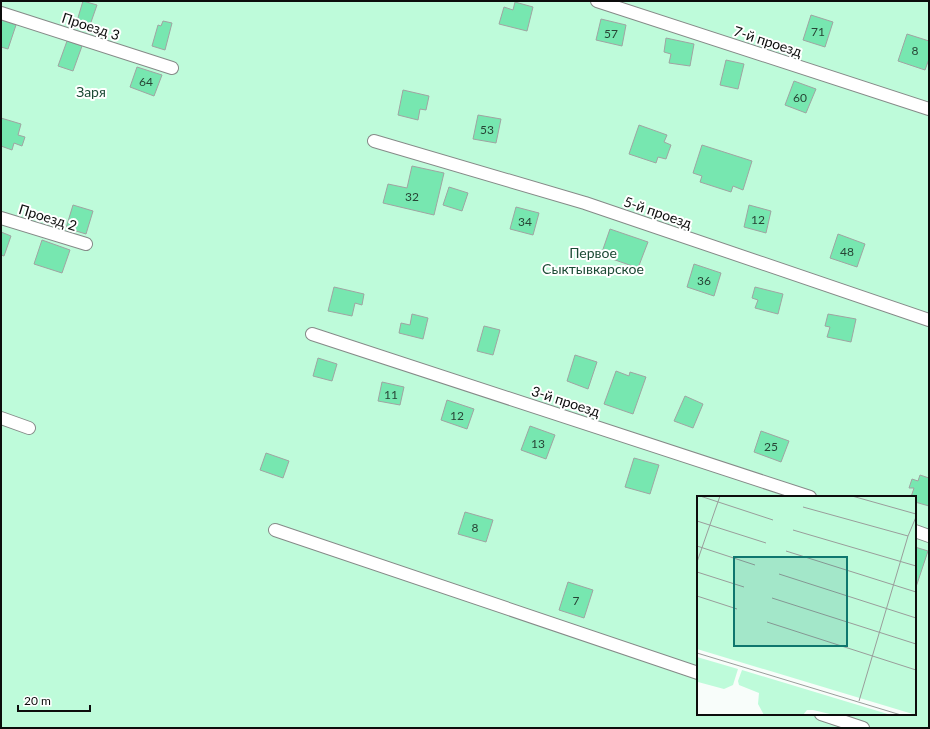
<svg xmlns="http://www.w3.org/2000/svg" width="930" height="729" font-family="Lato,sans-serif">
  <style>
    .green { fill: #befbda; fill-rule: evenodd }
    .building { fill: #77e7b0; stroke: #a0a4a2 }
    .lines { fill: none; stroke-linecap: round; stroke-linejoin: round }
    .service-casing { stroke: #868a88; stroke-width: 14 }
    .service { stroke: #fff; stroke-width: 12 }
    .labels { text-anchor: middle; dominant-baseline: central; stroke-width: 4; stroke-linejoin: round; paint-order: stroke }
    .number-label { font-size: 12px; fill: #274435 }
    .street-label { font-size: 14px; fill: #0c0d0c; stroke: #fff }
    .park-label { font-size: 14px; fill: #1c4b35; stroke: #fff }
    .inset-road { fill: none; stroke: #9a9d9b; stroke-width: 1 }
    .view { fill: #0f766e; fill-opacity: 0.15; stroke: #0f766e; stroke-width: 2 }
    .inset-edge { fill: none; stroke: #0c0d0c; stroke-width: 2 }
  </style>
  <rect width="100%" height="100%" fill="#f8fdfa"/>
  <path class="green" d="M 1,1 L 929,1 L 929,728 L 1,728 ZM 698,497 L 915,497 L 915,714 L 698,714 Z"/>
  <path class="building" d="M 83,1 L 97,5 L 90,25 L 77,21 Z
    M 515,2 L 533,7 L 527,31 L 499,24 L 504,7 L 513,10 Z
    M 811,15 L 833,22 L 825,47 L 803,40 Z
    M 601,19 L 626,25 L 622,46 L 596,40 Z
    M 1,20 L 16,25 L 8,49 L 1,47 Z
    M 163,21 L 172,23 L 165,50 L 152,46 L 158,25 L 161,26 Z
    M 907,34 L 929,41 L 929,59 L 925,70 L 898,61 Z
    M 666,38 L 694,44 L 690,66 L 669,63 L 671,54 L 664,52 Z
    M 67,41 L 82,46 L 73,71 L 58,66 Z
    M 726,60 L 744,64 L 738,89 L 720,85 Z
    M 137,67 L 162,75 L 154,96 L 130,87 Z
    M 794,81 L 816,89 L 806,113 L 785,105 Z
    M 403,90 L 429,96 L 426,110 L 420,109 L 418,120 L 398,115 Z
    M 478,115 L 501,119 L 496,143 L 473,139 Z
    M 1,118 L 21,124 L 18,135 L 25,137 L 22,146 L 14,143 L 12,150 L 1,146 Z
    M 639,125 L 667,135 L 664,142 L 671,145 L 666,159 L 658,157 L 656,163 L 629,154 Z
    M 702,145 L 752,161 L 743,190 L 733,186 L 731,192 L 700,182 L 702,176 L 693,173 Z
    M 412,166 L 444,173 L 434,215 L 383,203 L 388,184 L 407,188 Z
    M 449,187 L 468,193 L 462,211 L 443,205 Z
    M 73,205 L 93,211 L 86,234 L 66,228 Z
    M 749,205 L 771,211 L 766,233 L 744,227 Z
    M 516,207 L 539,213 L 533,235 L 510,229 Z
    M 610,229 L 648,242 L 638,268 L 601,255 Z
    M 1,232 L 11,236 L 4,256 L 1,255 Z
    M 838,234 L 865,244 L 857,267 L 830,258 Z
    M 42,240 L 70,250 L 62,273 L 34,264 Z
    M 694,264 L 721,273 L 714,296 L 687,287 Z
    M 334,287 L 364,294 L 362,305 L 355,303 L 352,316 L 328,311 Z
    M 755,287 L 783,294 L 778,314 L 755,308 L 758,300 L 752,298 Z
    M 412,314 L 428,318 L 423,339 L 399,333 L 401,323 L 410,325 Z
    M 828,314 L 856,319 L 851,342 L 827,337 L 830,327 L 825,326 Z
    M 484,326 L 500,330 L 493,355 L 477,351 Z
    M 575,355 L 597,362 L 588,389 L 567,381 Z
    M 318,358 L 337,364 L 332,381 L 313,376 Z
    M 616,371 L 629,376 L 630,372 L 646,377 L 633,414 L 604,404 Z
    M 382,382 L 404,387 L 400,405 L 378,401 Z
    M 685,396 L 703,404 L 693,428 L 674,421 Z
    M 447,400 L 474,409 L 467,429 L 441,420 Z
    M 530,426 L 555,435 L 546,459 L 521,450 Z
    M 761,431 L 789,441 L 781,462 L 754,452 Z
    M 266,453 L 289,461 L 283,478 L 260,470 Z
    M 634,458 L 659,465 L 650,494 L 625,487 Z
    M 920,475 L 929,478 L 929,506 L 915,502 L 915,497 L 911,497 L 914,488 L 909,488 L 912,479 L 918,481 Z
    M 465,512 L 493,520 L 486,542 L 458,534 Z
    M 915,547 L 928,551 L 915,590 Z
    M 568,582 L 593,590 L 584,618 L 559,610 Z"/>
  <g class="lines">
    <g class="service-casing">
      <path id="service" d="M 597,1 L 929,109
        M 1,13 L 172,68
        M 374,141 L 585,203 L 929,320
        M 1,218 L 86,244
        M 312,334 L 810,497
        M 1,418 L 29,428
        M 275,530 L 698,673
        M 915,531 L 929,536
        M 821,714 L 863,728"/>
    </g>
    <use href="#service" class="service"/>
  </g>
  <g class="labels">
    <g class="number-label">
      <text x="818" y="31">71</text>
      <text x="611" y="33">57</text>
      <text x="915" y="50">8</text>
      <text x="146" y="81">64</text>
      <text x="800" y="97">60</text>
      <text x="487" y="129">53</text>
      <text x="412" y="196">32</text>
      <text x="758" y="219">12</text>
      <text x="525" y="221">34</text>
      <text x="847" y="251">48</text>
      <text x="704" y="280">36</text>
      <text x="391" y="394">11</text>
      <text x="457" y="415">12</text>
      <text x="538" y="443">13</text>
      <text x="771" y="446">25</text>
      <text x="475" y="527">8</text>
      <text x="576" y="600">7</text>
    </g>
    <g class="street-label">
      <text transform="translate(91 26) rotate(18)">Проезд 3</text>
      <text transform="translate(768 41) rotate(18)">7-й проезд</text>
      <text transform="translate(658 212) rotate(19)">5-й проезд</text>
      <text transform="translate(48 217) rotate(17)">Проезд 2</text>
      <text transform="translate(566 401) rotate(18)">3-й проезд</text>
    </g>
    <g class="park-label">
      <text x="91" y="91">Заря</text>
      <text x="593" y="252">Первое<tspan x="593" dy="16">Сыктывкарское</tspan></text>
    </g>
  </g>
  <g transform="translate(697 496)">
    <rect width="219" height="219" fill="#f8fdfa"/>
    <path d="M 0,0 L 219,0 L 219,219 L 0,153 ZM 0,161 L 41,173 L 36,189 L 27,193 L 1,186 ZM 45,174 L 194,219 L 137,219 L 116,214 L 110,214 L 106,219 L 67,219 L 61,208 L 62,197 L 42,189 L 41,185 Z" fill="#befbda"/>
    <path class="inset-road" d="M 3,0 L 76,24M 155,0 L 219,18M 106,11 L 211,40M 0,25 L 69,47M 96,34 L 219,70M 0,50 L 58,69M 89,55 L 219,96M 0,66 L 23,0M 0,76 L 47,91M 82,78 L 219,122M 0,100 L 40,113M 75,102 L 219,148M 70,126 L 219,174M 0,157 L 204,219M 162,205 L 211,40 L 219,21"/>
    <path class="view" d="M 37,61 L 150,61 L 150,150 L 37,150 Z"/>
    <rect width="219" height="219" class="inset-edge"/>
  </g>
  <rect width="930" height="729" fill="none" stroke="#0c0d0c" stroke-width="4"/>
  <path d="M18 705v6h72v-6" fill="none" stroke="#0c0d0c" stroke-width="2"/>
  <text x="24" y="705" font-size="12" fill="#0c0d0c" stroke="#ffffff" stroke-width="3" paint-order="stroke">20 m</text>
</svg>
